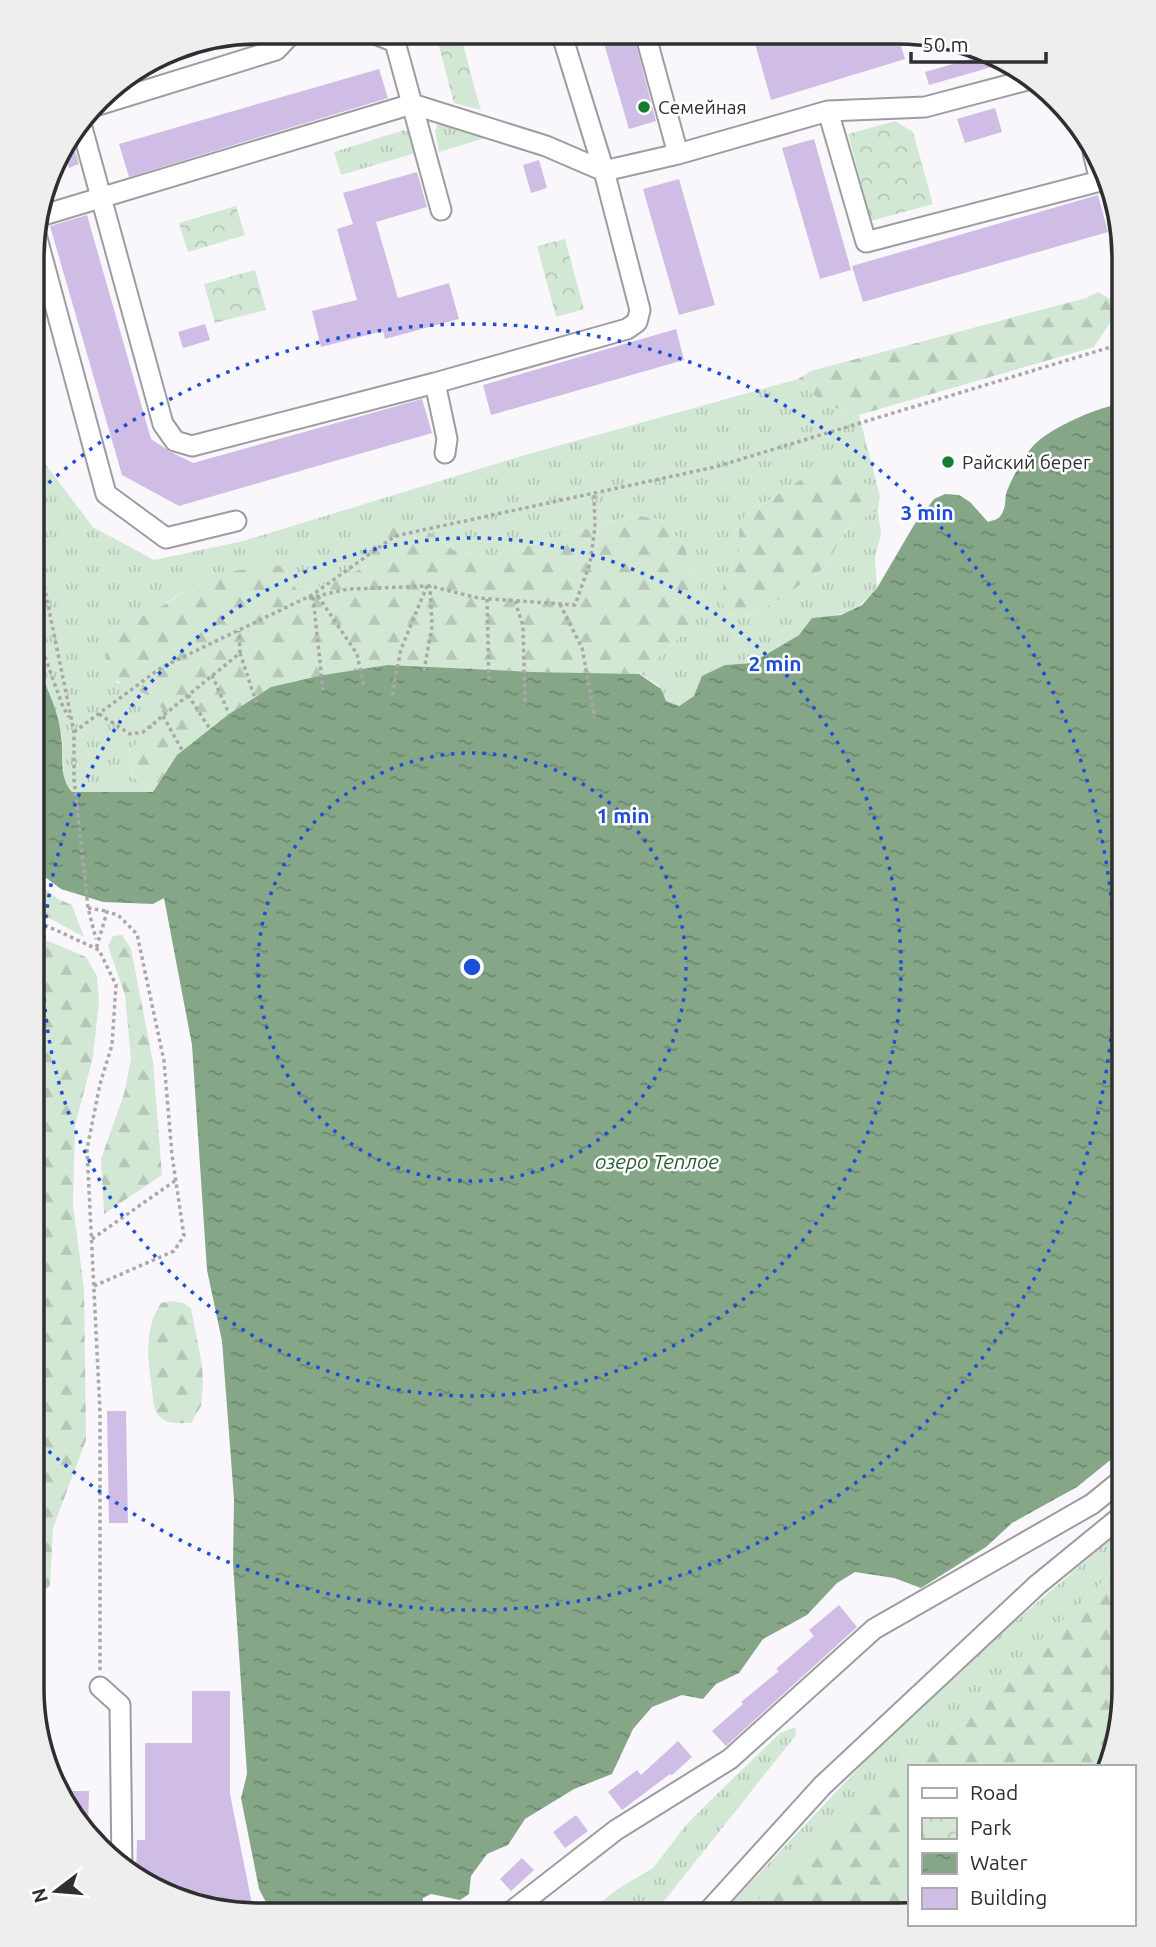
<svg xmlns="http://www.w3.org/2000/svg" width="1156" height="1947" font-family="Ubuntu,sans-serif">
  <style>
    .grass { fill: url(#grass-tufts) }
    .forest { fill: url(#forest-firs) }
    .park { fill: url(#park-crowns) }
    .water { fill: url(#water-ripples) }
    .building { fill: #cfbde5 }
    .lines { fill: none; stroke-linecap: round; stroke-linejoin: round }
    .minor-casing { stroke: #9e9ca1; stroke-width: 23 }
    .path { stroke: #a9a8ab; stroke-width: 3.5; stroke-dasharray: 3.5 3.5; stroke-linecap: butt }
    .minor { stroke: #fff; stroke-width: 19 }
    .ring { fill: none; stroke: #1d4ed8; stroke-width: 3.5; stroke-dasharray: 3.5 7 }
    .poi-dot { fill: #147b2f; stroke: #fff; stroke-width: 2.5 }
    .labels { text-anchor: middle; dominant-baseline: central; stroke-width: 5; stroke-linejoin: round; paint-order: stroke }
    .poi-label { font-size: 19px; fill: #2f2e30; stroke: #fff; text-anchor: start }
    .water-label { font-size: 21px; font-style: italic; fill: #2b5e33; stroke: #fff }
    .rim { fill: none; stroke: #2f2e30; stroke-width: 3.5 }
    .centre { fill: #1d4ed8; stroke: #fff; stroke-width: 3.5 }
    .ring-label { font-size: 21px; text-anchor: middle; font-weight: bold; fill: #1d4ed8; stroke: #fff; stroke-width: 5; stroke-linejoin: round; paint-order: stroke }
  </style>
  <defs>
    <pattern id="grass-tufts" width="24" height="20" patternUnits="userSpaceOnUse" patternTransform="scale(1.75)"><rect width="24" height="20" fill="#d3e8d4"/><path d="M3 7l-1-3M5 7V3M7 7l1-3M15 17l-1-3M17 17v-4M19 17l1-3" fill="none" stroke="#b5c7b6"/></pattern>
    <pattern id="forest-firs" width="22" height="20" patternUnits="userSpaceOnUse" patternTransform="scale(1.75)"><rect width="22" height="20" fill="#d3e8d4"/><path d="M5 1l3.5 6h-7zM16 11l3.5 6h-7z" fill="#b5c7b6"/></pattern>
    <pattern id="park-crowns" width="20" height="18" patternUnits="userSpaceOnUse" patternTransform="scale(1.75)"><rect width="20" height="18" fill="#d3e8d4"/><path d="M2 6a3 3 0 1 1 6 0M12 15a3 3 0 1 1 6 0" fill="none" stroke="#b5c7b6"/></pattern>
    <pattern id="water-ripples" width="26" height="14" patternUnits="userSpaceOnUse" patternTransform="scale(1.75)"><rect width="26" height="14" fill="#85a788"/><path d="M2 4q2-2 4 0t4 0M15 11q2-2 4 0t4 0" fill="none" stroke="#6d8870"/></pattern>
  </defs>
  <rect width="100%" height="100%" fill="#f9f7fc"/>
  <path class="grass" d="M 475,90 L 481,110 L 454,103 L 452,96 Z
    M 438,122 L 492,136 L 439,152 L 435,131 Z
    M 404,130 L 417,134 L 422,151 L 341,175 L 334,152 Z
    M 798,379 C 818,402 829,407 859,415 L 880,496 L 855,475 L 805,477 L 768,501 L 748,509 L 739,530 L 739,554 L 725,576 L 727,614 L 750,616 L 778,600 L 824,568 L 847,529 L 861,518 L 878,511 L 881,534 L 875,558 L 877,588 C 855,613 845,615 812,618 L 799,635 L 752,663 L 725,665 L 694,696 L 678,706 L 666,701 L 658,685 L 640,674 L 690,628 L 700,595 L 684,545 L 662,520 L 634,515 L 504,553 L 477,555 L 453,550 L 419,524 L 373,538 L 370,563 C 346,578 325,587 297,590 L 283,567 L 272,564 L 243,570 L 184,591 L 150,614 L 134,621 L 116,682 C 130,687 171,698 161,720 C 155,731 138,742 129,751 L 132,776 L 153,792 L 72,792 L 64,783 L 62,736 L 50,693 L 33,657 L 33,443 L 43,461 L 93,527 L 154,560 L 243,541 L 525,455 Z
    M 1124,1528 L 1124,1561 L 1072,1612 L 851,1811 L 743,1915 L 720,1915 L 919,1704 Z
    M 795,1727 L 796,1735 L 653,1915 L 586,1915 L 616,1890 L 653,1868 L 686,1825 L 718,1793 L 780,1733 Z"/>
  <path class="forest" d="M 1098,292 L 1112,300 L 1113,318 L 1094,347 L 859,415 C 829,407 818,402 798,379 L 811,371 L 1086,298 Z
    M 830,474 L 855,475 L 880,496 L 878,511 L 861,518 L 847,529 L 824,568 L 778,600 L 750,616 L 727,614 L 721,601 L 725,576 L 739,554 L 739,530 L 747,509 L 768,501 L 805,477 Z
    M 634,515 L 662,520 L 684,545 L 700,595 L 690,628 L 640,674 L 534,672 L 388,665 L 323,675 L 271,687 L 229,714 L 177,755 L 153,792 L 132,776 L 129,751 L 161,720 L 162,709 C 141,679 112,698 105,655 L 114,640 L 134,621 L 169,602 L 204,577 L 272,564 L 283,567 L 297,590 C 325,587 346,578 370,563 L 373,538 L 393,526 L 419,524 L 453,550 L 477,555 L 504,553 Z
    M 33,879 L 58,899 L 72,905 L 84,937 L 33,909 Z
    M 32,934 L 86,957 L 97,976 L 99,1001 L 93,1057 L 75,1126 L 73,1205 L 84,1289 L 86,1440 L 53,1528 L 50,1585 L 32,1605 Z
    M 122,935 L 131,949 L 153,1062 L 162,1175 L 104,1214 L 101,1159 L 124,1094 L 131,1059 L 125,995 L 108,946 L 113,936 Z
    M 172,1301 L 183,1303 L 191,1308 L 202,1365 L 203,1384 L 201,1406 L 191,1423 C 180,1423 167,1425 159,1416 C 153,1410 153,1398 152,1390 C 148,1359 143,1331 161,1303 Z
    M 1124,1561 L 1124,1705 L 1110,1767 L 909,1767 L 909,1913 L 899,1915 L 743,1915 L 852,1809 L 1072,1612 Z"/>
  <path class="park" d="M 448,32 L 460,32 L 475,90 L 452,96 L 436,35 Z
    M 895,121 L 913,132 L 933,204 L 871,221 L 848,134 Z
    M 236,206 L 245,235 L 188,252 L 179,223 Z
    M 565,239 L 584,309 L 556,317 L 537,246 Z
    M 255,270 L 266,310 L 215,323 L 204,284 Z"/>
  <path class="water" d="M 1124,404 L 1124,1449 L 1077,1487 L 1012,1523 L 986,1547 L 921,1588 L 894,1578 L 855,1572 L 837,1583 L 807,1615 L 763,1639 L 739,1673 L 716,1684 L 703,1699 L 682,1695 L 652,1707 L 633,1729 L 612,1774 L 574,1789 L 525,1819 L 508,1845 L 487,1854 L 471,1876 L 469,1894 L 460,1900 L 431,1894 L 423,1898 L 421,1914 L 272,1914 L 259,1889 L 241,1798 L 247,1774 L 233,1563 L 234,1499 L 222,1341 L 207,1270 L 192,1045 L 164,898 L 153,904 L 103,902 L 61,889 L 33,868 L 33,657 C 46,685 61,714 62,746 C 63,763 60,779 72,792 L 153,792 L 177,755 L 229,714 L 271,687 L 323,675 L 388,665 L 534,672 L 639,674 L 661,689 L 666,701 L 679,706 L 694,696 L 702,676 L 725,665 L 752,663 L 799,635 L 812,618 L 841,615 L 862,605 L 877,588 L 914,525 L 934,499 L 945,494 L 959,495 L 970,502 L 988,522 C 993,520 998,520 1001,515 C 1006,508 1005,501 1006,494 C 1010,481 1026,452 1036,443 C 1053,427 1101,405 1124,404 Z"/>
  <path class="building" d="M 601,33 L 633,33 L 656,121 L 629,129 Z
    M 752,33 L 897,33 L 905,59 L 771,100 Z
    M 981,56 L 1002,64 L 929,85 L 925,72 Z
    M 379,69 L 388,98 L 129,177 L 119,144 Z
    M 995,108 L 1002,132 L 965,143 L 957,119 Z
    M 71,136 L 79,164 L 69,168 L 63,147 Z
    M 814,139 L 851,270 L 820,279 L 782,148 Z
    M 539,160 L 547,188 L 531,193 L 523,165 Z
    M 417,172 L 427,207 L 376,222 L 398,298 L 449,283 L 459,319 L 385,339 L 383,331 L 321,347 L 312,311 L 357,300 L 337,229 L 353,224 L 343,193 Z
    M 679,179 L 715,305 L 679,315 L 643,189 Z
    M 1098,195 L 1108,232 L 863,302 L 852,266 Z
    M 87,215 L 151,439 L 171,452 L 193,463 L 422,399 L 432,433 L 179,506 L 122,475 L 50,226 Z
    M 205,324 L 210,340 L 183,348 L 178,332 Z
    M 676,329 L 684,360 L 491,415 L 483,385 Z
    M 107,1411 L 126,1411 L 128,1523 L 109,1523 Z
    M 839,1605 L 857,1627 L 726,1746 L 712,1731 L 743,1704 L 741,1702 L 779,1671 L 776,1669 L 814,1636 L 809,1630 Z
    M 192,1691 L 230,1691 L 230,1794 L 253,1909 L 228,1914 L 136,1876 L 137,1840 L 145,1840 L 145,1743 L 192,1743 Z
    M 678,1741 L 692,1757 L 672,1775 L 670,1774 L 622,1810 L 608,1792 L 637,1770 L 641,1775 Z
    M 60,1791 L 89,1791 L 88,1827 Z
    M 576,1815 L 588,1831 L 565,1848 L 553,1832 Z
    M 522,1858 L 534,1870 L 511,1891 L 500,1879 Z"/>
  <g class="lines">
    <g class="minor-casing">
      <path id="minor" d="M 370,32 L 395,42 L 441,210
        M 561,32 L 604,171 L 678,154 L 645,33
        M 95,106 L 276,50 L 293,32
        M 828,111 L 866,242 L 1100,181 L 1093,152
        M 81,124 L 163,424 L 175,441 L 192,446 L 435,383 L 447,439 L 445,453
        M 678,154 L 828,111 L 925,107 L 1035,78
        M 37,217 L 412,104 L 546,146 L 604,171 L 640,310 L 637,322 L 627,329 L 435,383
        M 34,227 L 106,494 L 166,538 L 236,521
        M 100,1687 L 120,1705 L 122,1870
        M 508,1914 L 616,1830 L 730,1759 L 874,1629 L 1092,1504 L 1124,1478
        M 705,1915 L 822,1786 L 1037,1585 L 1124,1514"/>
    </g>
    <path class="path" d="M 33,531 L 74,732 L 74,779 L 88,908 L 96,939
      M 318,596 L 357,654 L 364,687
      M 313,597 L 323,690
      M 309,598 L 348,589 L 430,586 L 478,598 L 575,605 L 590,563 L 595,527 L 594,493
      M 487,599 L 489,684
      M 515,601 L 523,626 L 525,704
      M 560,604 L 582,648 L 595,718
      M 33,624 L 63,707 L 69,717
      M 240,653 L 257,705
      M 424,671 L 432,626 L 430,586
      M 212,675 L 229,714
      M 188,695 L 210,729
      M 392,695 L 401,649 L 427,586
      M 99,714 L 130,734 L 143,732 L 240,653 L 239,631
      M 163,716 L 182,750
      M 74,732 L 162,667 L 312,595 L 395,536 L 715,467 L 1124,343
      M 88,908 L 106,911
      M 32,919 L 99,950 L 116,985 L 112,1045 L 100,1084 L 87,1149 L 100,1412 L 100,1671
      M 92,1239 L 176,1180
      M 94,1286 L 174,1251 L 184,1236 L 172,1155 L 164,1061 L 137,934 L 118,915 L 107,912 L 96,949"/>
    <use href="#minor" class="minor"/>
  </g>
  <g class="ring">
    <circle cx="472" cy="967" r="214"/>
    <circle cx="472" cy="967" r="429"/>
    <path d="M33 497A643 643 0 1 1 33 1437"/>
  </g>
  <g class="poi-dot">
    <circle cx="644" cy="107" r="7"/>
    <circle cx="948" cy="462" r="7"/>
  </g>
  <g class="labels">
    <g class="poi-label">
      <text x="658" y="107">Семейная</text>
      <text x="962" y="462">Райский берег</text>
    </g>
    <g class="water-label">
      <text x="657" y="1161">озеро Теплое</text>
    </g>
  </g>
  <path d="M0 0H1156V1947H0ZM258 44H898A214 214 0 0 1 1112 258V1689A214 214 0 0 1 898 1903H258A214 214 0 0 1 44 1689V258A214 214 0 0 1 258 44Z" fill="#eee" fill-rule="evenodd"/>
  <path class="rim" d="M258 44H898A214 214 0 0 1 1112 258V1689A214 214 0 0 1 898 1903H258A214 214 0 0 1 44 1689V258A214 214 0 0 1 258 44Z"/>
  <circle cx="472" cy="967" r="10" class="centre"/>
  <g class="ring-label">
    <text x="927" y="520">3 min</text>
    <text x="775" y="671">2 min</text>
    <text x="623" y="823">1 min</text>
  </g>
  <rect x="908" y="1765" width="228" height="161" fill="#ffffff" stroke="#acabac" stroke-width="2"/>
  <rect x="922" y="1788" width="35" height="10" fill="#ffffff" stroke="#acabac" stroke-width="2"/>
  <text x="970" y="1800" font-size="21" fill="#2f2e30">Road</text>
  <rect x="922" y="1818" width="35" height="21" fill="url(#park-crowns)" stroke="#acabac" stroke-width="2"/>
  <text x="970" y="1835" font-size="21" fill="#2f2e30">Park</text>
  <rect x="922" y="1853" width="35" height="21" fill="url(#water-ripples)" stroke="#acabac" stroke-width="2"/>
  <text x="970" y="1870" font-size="21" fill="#2f2e30">Water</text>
  <rect x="922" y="1888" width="35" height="21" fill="#cfbde5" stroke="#acabac" stroke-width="2"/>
  <text x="970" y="1905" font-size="21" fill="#2f2e30">Building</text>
  <g transform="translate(56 1891) rotate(254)" stroke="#ffffff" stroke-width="5" paint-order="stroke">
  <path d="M0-5L12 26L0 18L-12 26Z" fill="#2f2e30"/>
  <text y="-10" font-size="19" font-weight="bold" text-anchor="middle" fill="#2f2e30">N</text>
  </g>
  <path d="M911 52v10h135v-10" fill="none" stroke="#2f2e30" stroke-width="3.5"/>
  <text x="922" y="52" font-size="21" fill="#2f2e30" stroke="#ffffff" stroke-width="5" paint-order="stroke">50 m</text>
</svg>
